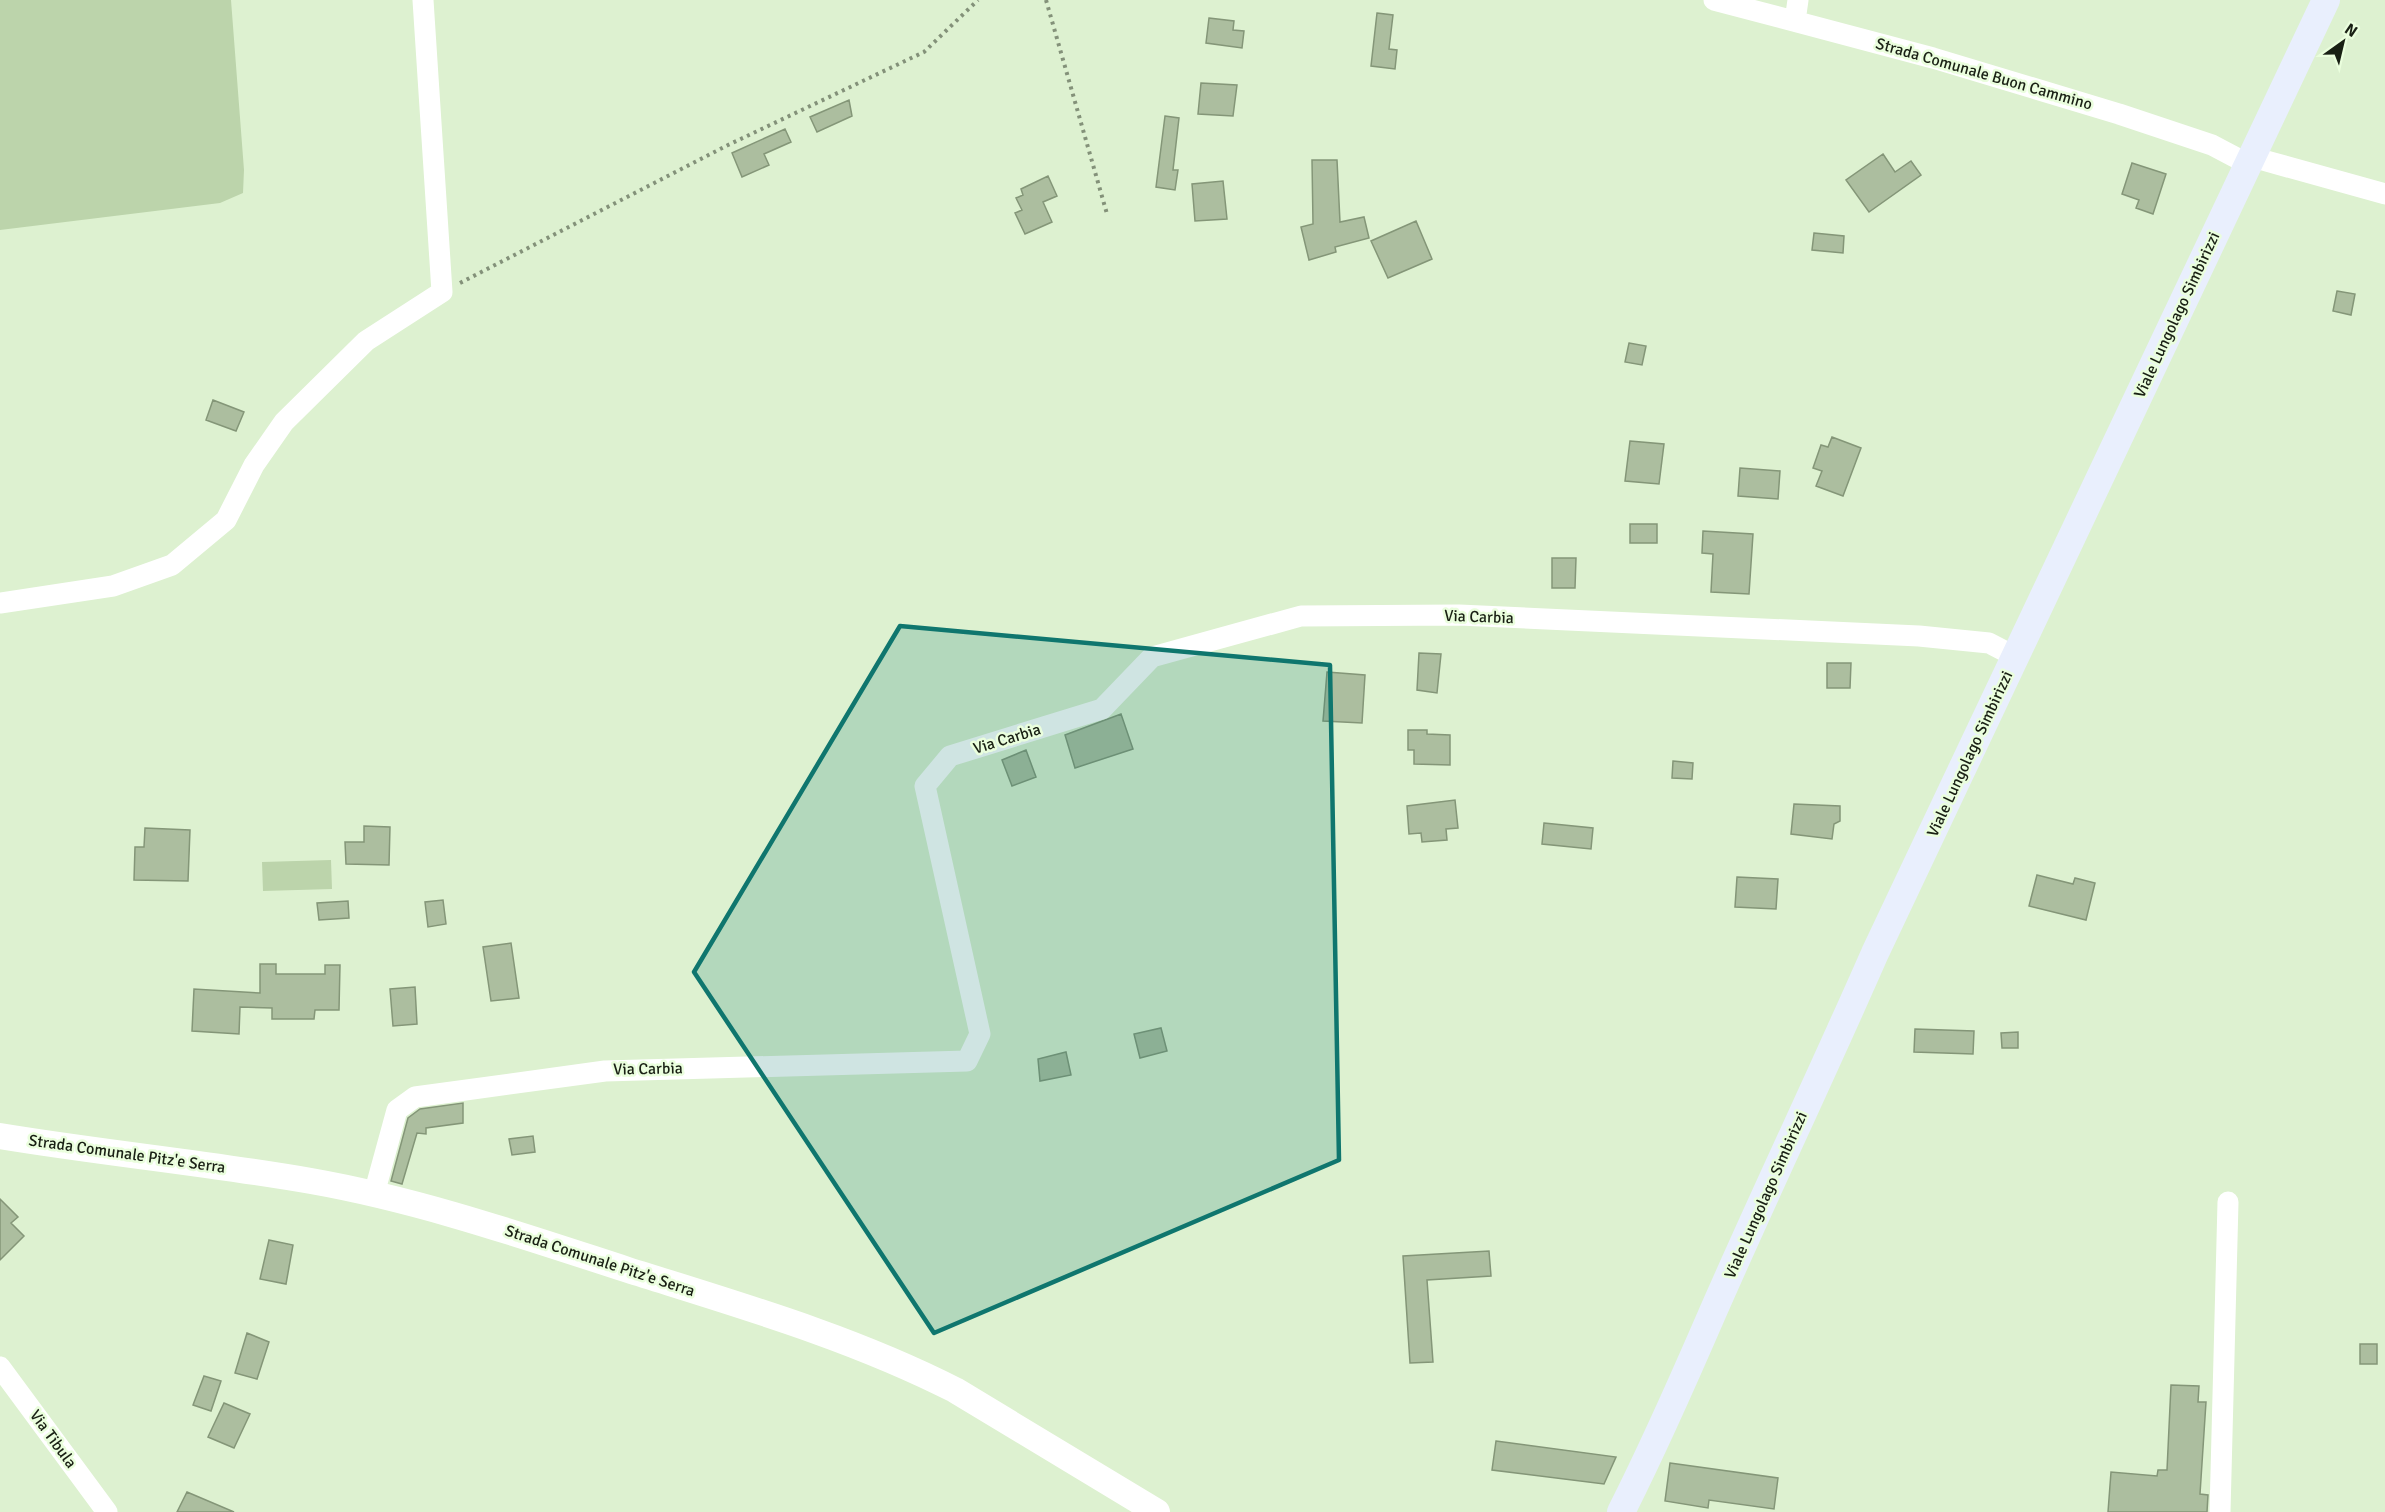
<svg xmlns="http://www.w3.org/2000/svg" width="2385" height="1512" font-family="Signika,sans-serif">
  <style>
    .green { fill: #bcd4ab }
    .building { fill: #acbe9f; stroke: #849678; stroke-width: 1.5 }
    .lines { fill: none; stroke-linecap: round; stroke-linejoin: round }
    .path { stroke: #839179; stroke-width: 4; stroke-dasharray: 3 4.5; stroke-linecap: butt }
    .minor { stroke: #fff; stroke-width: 21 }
    .tertiary { stroke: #fff; stroke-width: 26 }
    .secondary { stroke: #e9effd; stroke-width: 28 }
    .marked { fill: #0f766e; fill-opacity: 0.2; stroke: #0f766e; stroke-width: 4.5; stroke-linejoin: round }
    .labels { text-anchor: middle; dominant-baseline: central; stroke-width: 5; stroke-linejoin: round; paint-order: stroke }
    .street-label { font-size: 16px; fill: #192014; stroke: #eafedd }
  </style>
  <rect width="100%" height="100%" fill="#ddf1d0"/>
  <path class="green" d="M 0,0 L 231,0 L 244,170 L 243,193 L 220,203 L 0,230 Z
    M 331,860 L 332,889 L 263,891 L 262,862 Z"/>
  <path class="building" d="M 1377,13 L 1393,15 L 1389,49 L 1397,50 L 1395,69 L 1371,66 Z
    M 1209,18 L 1234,21 L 1233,30 L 1244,31 L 1242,48 L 1206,43 Z
    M 1201,83 L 1237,85 L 1233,116 L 1198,114 Z
    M 849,100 L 852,116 L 817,132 L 810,117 Z
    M 1165,116 L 1179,118 L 1173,170 L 1178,170 L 1175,190 L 1156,187 Z
    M 785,129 L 791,142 L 764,154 L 769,165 L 742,177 L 732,153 Z
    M 1883,154 L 1895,172 L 1911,161 L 1921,175 L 1869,212 L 1846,180 Z
    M 1312,160 L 1337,160 L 1340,222 L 1364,217 L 1369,238 L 1335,247 L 1336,252 L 1309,260 L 1301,227 L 1313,224 Z
    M 2132,163 L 2166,174 L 2153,214 L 2136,208 L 2139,200 L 2122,194 Z
    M 1048,176 L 1057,196 L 1043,202 L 1052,222 L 1025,234 L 1015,213 L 1022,210 L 1016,198 L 1023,195 L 1021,189 Z
    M 1223,181 L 1227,219 L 1195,221 L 1192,184 Z
    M 1416,221 L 1432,259 L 1388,278 L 1371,241 Z
    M 1814,233 L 1844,236 L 1843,253 L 1812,250 Z
    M 2337,291 L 2355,294 L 2351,315 L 2333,311 Z
    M 1629,343 L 1646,346 L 1642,365 L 1625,362 Z
    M 213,400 L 244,412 L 236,431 L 206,420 Z
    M 1832,437 L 1861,448 L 1843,496 L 1816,486 L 1822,471 L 1813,468 L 1821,445 L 1828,447 Z
    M 1630,441 L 1664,444 L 1659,484 L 1625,481 Z
    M 1740,468 L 1780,471 L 1778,499 L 1738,496 Z
    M 1630,524 L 1657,524 L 1657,543 L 1630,543 Z
    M 1703,531 L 1753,534 L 1749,594 L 1711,592 L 1713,554 L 1702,553 Z
    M 1552,558 L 1576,558 L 1575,588 L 1552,588 Z
    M 1419,653 L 1441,654 L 1437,693 L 1417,690 Z
    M 1827,663 L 1851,663 L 1850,688 L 1827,688 Z
    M 1327,672 L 1365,675 L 1362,723 L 1323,721 Z
    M 1121,714 L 1133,749 L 1075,768 L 1065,735 Z
    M 1408,730 L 1427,730 L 1427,734 L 1450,735 L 1450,765 L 1414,764 L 1414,750 L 1408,750 Z
    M 1026,750 L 1036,777 L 1012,786 L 1002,760 Z
    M 1673,761 L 1693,763 L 1692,779 L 1672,778 Z
    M 1455,800 L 1458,828 L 1446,829 L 1447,840 L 1422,842 L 1421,833 L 1409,834 L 1407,806 Z
    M 1794,804 L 1840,806 L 1840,821 L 1834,824 L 1832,839 L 1791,834 Z
    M 1544,823 L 1593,828 L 1591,849 L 1542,844 Z
    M 364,826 L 390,827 L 389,865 L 346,864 L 345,842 L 364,842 Z
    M 145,828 L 190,830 L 188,881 L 134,880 L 135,847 L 144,847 Z
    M 2037,875 L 2073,884 L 2075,878 L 2095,883 L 2086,920 L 2029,906 Z
    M 1737,877 L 1778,879 L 1776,909 L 1735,907 Z
    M 443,900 L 446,924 L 428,927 L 425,902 Z
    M 348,901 L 349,918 L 319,920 L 317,903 Z
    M 511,943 L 519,998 L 491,1001 L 483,947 Z
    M 260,964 L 276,964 L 276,974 L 325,974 L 325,965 L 340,965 L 339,1010 L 315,1010 L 314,1019 L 272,1019 L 272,1008 L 240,1007 L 239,1034 L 192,1031 L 194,989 L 260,993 Z
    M 415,987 L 417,1024 L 393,1026 L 390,989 Z
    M 1161,1028 L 1167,1051 L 1140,1058 L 1134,1034 Z
    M 1915,1029 L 1974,1031 L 1973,1054 L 1914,1052 Z
    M 2018,1032 L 2018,1048 L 2002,1048 L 2001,1033 Z
    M 1066,1052 L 1071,1075 L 1040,1081 L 1038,1059 Z
    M 463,1103 L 463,1123 L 426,1128 L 426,1134 L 417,1133 L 402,1184 L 391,1181 L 408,1118 L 420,1109 Z
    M 533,1136 L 535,1152 L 512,1155 L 509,1139 Z
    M 0,1199 L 18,1217 L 11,1223 L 24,1236 L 0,1260 Z
    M 269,1240 L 293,1245 L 286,1284 L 260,1279 Z
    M 1489,1251 L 1491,1276 L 1427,1280 L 1433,1362 L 1410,1363 L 1403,1256 Z
    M 247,1333 L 269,1342 L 257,1379 L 235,1373 Z
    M 2360,1344 L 2377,1344 L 2377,1364 L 2360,1364 Z
    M 204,1376 L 221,1381 L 211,1411 L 193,1405 Z
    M 2171,1385 L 2199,1386 L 2198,1402 L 2206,1402 L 2200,1494 L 2208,1495 L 2207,1512 L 2108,1512 L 2111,1472 L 2157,1476 L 2158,1470 L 2167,1470 Z
    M 224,1403 L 250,1414 L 234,1448 L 208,1437 Z
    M 1496,1441 L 1616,1457 L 1604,1484 L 1492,1470 Z
    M 1670,1463 L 1778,1478 L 1774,1509 L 1709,1500 L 1708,1508 L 1665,1501 Z
    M 187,1492 L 234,1512 L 177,1512 Z"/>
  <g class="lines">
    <path class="path" d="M 1046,0 L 1107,214
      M 460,283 L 728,145 L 924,52 L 978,0"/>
    <path class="minor" d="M 1714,0 L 1933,58 L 2119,114 L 2212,145 L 2248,164
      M 1795,21 L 1798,0
      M 2252,157 L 2385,194
      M 0,603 L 113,586 L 172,565 L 226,520 L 254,465 L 284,422 L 366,341 L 442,292 L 423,0
      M 374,1194 L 397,1110 L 415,1097 L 605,1071 L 967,1061 L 980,1034 L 925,786 L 950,756 L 1102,709 L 1152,657 L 1301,616 L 1459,615 L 1919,636 L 1989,643 L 2016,657
      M 0,1367 L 107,1512
      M 2220,1512 L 2228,1202"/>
    <path class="tertiary" d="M 0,1136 C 103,1153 208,1163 311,1181 C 419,1200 523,1236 628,1270 C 739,1305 851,1337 955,1390 L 1157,1512"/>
    <path class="secondary" d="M 1621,1512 C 1654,1447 1683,1381 1712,1314 C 1765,1193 1822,1074 1875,953 L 2326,0"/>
  </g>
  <path class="marked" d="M 900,626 L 1330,665 L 1339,1160 L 934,1333 L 694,972 Z"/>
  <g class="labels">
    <g class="street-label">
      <text transform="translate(1984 74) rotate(16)">Strada Comunale Buon Cammino</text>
      <text transform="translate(2177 315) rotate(-65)">Viale Lungolago Simbirizzi</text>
      <text transform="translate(1479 617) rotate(2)">Via Carbia</text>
      <text transform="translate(1007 739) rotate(-17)">Via Carbia</text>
      <text transform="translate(1970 754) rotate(-65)">Viale Lungolago Simbirizzi</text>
      <text transform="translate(648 1069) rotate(-1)">Via Carbia</text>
      <text transform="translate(127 1154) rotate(8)">Strada Comunale Pitz'e Serra</text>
      <text transform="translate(1766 1195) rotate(-66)">Viale Lungolago Simbirizzi</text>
      <text transform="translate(600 1261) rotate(18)">Strada Comunale Pitz'e Serra</text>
      <text transform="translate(53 1439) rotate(54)">Via Tibula</text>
    </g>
  </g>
  <g transform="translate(2343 42) rotate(34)" stroke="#eafedd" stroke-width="4.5" paint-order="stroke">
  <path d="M0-4.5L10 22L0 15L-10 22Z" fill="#192014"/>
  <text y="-9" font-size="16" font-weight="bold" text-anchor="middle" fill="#192014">N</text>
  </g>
</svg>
